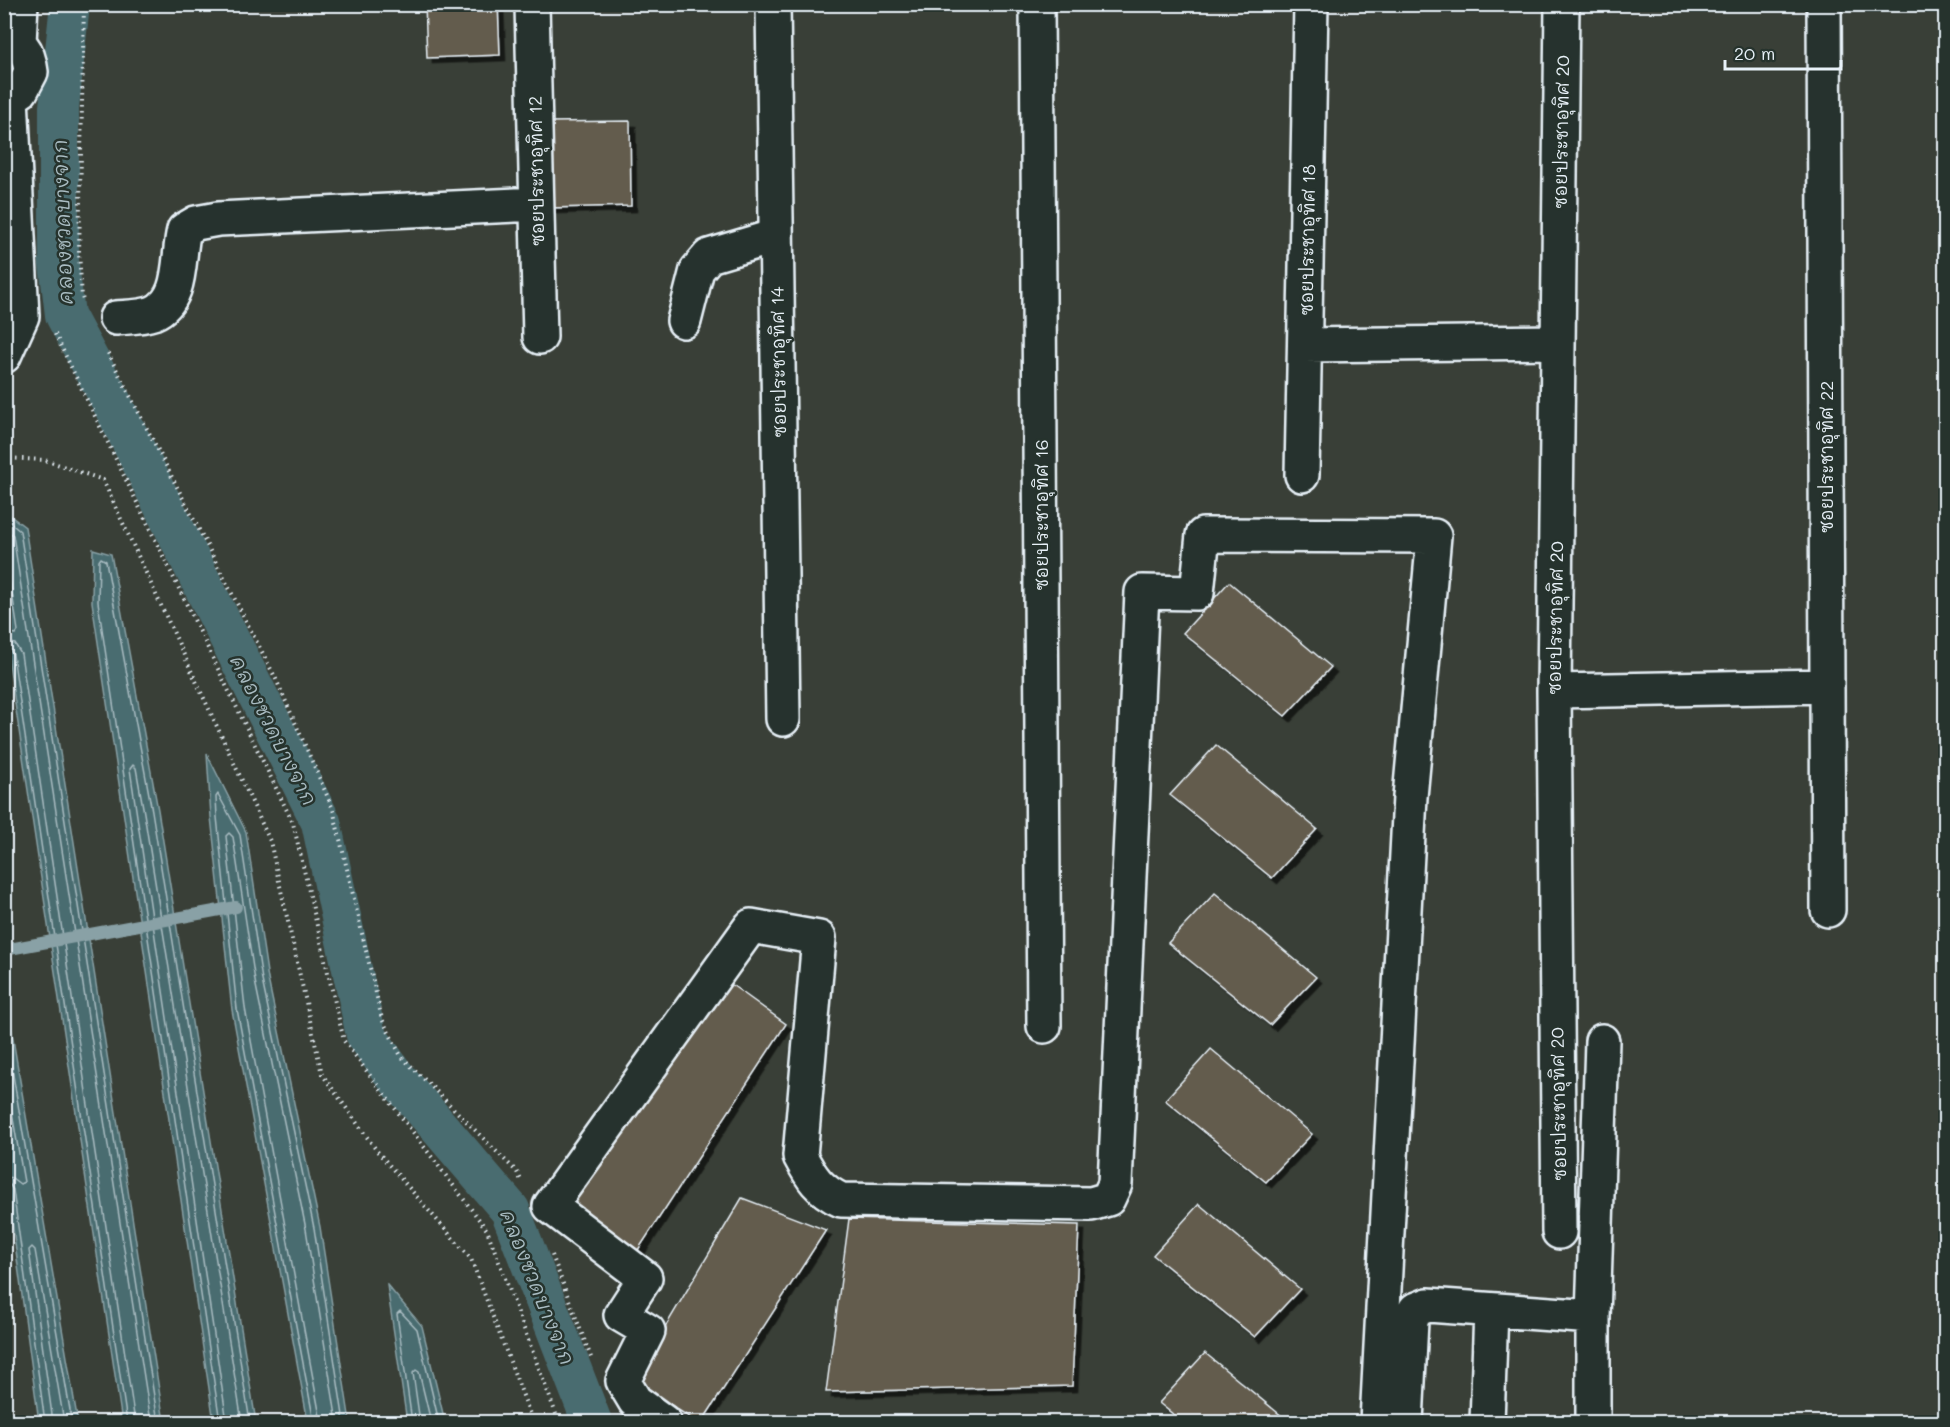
<svg xmlns="http://www.w3.org/2000/svg" width="1950" height="1427" font-family="Mali,'Playpen Sans Thai',sans-serif">
  <style>
    .water { fill: #4a6c70; stroke: #89a1a6; stroke-width: 1.5 }
    .lines { fill: none; stroke-linecap: round; stroke-linejoin: round }
    .shore { stroke: #a9bcc2; stroke-width: 1.5 }
    .stream { stroke: #89a1a6; stroke-width: 12 }
    .canal { stroke: #4a6c70; stroke-width: 40 }
    .building { fill: #645c4d; stroke: #e8f1f8; stroke-width: 1.5; filter: url(#shadow) }
    .minor-casing { stroke: #e8f1f8; stroke-width: 38 }
    .path { stroke: #e8f1f8; stroke-width: 4; stroke-dasharray: 1.5 4.5; stroke-linecap: butt }
    .minor { stroke: #26332d; stroke-width: 33 }
    .labels { text-anchor: middle; dominant-baseline: central; stroke-width: 5; stroke-linejoin: round; paint-order: stroke }
    .street-label { font-size: 18px; fill: #e8f1f8; stroke: #26332d }
    .water-label { font-size: 20px; font-style: italic; fill: #a9bcc2; stroke: #26332d }
  </style>
  <defs>
    <filter id="shadow"><feDropShadow dx="5.5" dy="5.5" stdDeviation="0" flood-color="#0009"/></filter>
  </defs>
  <rect width="100%" height="100%" fill="#393f37"/>
  <filter id="ink" filterUnits="userSpaceOnUse"><feTurbulence type="fractalNoise" baseFrequency=".0167" numOctaves="2"/><feDisplacementMap in="SourceGraphic" scale="12" xChannelSelector="R" yChannelSelector="G"/><feConvolveMatrix kernelMatrix="1 2 1 2 8 2 1 2 1" color-interpolation-filters="sRGB"/></filter>
  <g filter="url(#ink)">
    <path class="water" d="M 4,511 L 25,527 L 164,1422 L 122,1422 L 5,636 Z
      M 93,549 L 111,554 L 158,810 L 256,1422 L 214,1422 L 92,602 Z
      M 207,754 L 246,832 L 268,979 L 320,1227 L 350,1422 L 308,1422 L 232,1010 L 211,817 Z
      M 4,986 L 77,1417 L 78,1422 L 39,1422 L 5,1169 Z
      M 387,1285 L 422,1326 L 445,1422 L 407,1422 Z"/>
    <g class="lines">
      <path class="shore" d="M 4,518 L 20,531 L 158,1422
        M 4,528 L 13,535 L 151,1422
        M 4,541 L 18,631 L 16,634 L 4,632
        M 4,641 L 15,644 L 21,654 L 135,1422
        M 4,649 L 10,650 L 13,655 L 127,1422
        M 4,1022 L 72,1422
        M 4,1067 L 24,1182 L 20,1184 L 12,1178 L 4,1176
        M 4,1184 L 10,1185 L 13,1190 L 45,1422
        M 53,1422 L 29,1250 L 32,1247 L 35,1250 L 64,1422
        M 220,1422 L 98,602 L 99,561 L 101,558 L 106,561 L 152,811 L 250,1422
        M 227,1422 L 130,769 L 133,765 L 136,768 L 144,813 L 242,1422
        M 314,1422 L 237,1009 L 217,817 L 216,797 L 218,794 L 240,835 L 262,980 L 314,1228 L 344,1422
        M 321,1422 L 245,1008 L 226,836 L 229,833 L 233,837 L 255,981 L 306,1229 L 337,1422
        M 412,1422 L 397,1314 L 400,1311 L 417,1329 L 439,1422
        M 420,1422 L 413,1373 L 416,1370 L 419,1372 L 431,1422"/>
      <path class="stream" d="M 4,950 L 236,907"/>
      <path class="canal" d="M 70,4 L 59,107 L 59,264 L 65,315 L 110,399 L 321,822 L 366,1035 L 395,1076 L 510,1210 L 592,1422"/>
    </g>
    <path class="building" d="M 425,4 L 498,4 L 500,55 L 427,58 Z
      M 630,121 L 631,206 L 549,208 L 548,122 Z
      M 1229,582 L 1331,667 L 1285,716 L 1183,633 Z
      M 1216,745 L 1317,829 L 1272,878 L 1170,795 Z
      M 1215,893 L 1316,977 L 1270,1025 L 1168,943 Z
      M 725,980 L 786,1024 L 638,1250 L 573,1202 Z
      M 1211,1049 L 1312,1134 L 1266,1182 L 1165,1100 Z
      M 742,1198 L 826,1230 L 702,1422 L 697,1422 L 633,1381 Z
      M 1199,1204 L 1300,1289 L 1255,1337 L 1153,1255 Z
      M 849,1219 L 1079,1225 L 1072,1386 L 826,1392 Z
      M 1205,1353 L 1289,1422 L 1183,1422 L 1159,1403 Z"/>
    <g class="lines">
      <g class="minor-casing">
        <path id="minor" d="M 532,4 L 540,337
          M 773,4 L 783,719
          M 1037,4 L 1044,1026
          M 1824,4 L 1828,910
          M 4,36 C 23,40 29,54 31,72 L 21,91 L 4,99
          M 19,42 L 21,4
          M 116,318 C 127,317 142,317 153,313 C 184,300 177,256 184,230 L 196,223 L 218,219 L 536,204
          M 684,321 L 697,270 L 709,256 L 776,236
          M 1305,345 L 1558,342
          M 4,356 L 22,316 L 11,97
          M 1302,475 L 1311,4
          M 1554,691 L 1827,686
          M 1559,1232 L 1554,691 L 1562,4
          M 664,1422 L 635,1401 L 623,1381 L 648,1331 L 621,1315 L 645,1278 L 550,1206 L 751,926 L 819,938 L 800,1156 C 811,1177 819,1190 841,1200 L 1091,1204 L 1108,1199 L 1115,1184 L 1142,592 L 1197,593 L 1203,535 L 1434,536 L 1410,797 L 1377,1422
          M 1406,1422 L 1411,1321 L 1415,1310 L 1428,1305 L 1593,1317
          M 1487,1422 L 1491,1310
          M 1593,1422 L 1593,1317 L 1602,1041"/>
      </g>
      <path class="path" d="M 84,4 L 79,253 L 82,297 L 84,303
        M 55,334 L 293,823 L 344,1041 L 487,1230 L 559,1422
        M 108,353 L 276,679 L 333,809 L 382,1019 L 401,1056 L 517,1172 L 522,1182
        M 4,458 L 45,460 L 103,480 L 270,841 L 322,1074 L 377,1151 L 471,1259 L 533,1422
        M 552,1255 L 592,1360"/>
      <use href="#minor" class="minor"/>
    </g>
  </g>
  <g class="labels">
    <g class="street-label">
      <text transform="translate(1561 132) rotate(-89)">ซอยประชาอุทิศ 20</text>
      <text transform="translate(536 171) rotate(-91)">ซอยประชาอุทิศ 12</text>
      <text transform="translate(1307 240) rotate(-89)">ซอยประชาอุทิศ 18</text>
      <text transform="translate(778 362) rotate(-91)">ซอยประชาอุทิศ 14</text>
      <text transform="translate(1826 457) rotate(-90)">ซอยประชาอุทิศ 22</text>
      <text transform="translate(1041 515) rotate(-90)">ซอยประชาอุทิศ 16</text>
      <text transform="translate(1555 618) rotate(-89)">ซอยประชาอุทิศ 20</text>
      <text transform="translate(1558 1104) rotate(-91)">ซอยประชาอุทิศ 20</text>
    </g>
    <g class="water-label">
      <text transform="translate(62 222) rotate(-92)">คลองชวดบางจาก</text>
      <text transform="translate(274 730) rotate(63)">คลองชวดบางจาก</text>
      <text transform="translate(538 1287) rotate(68)">คลองชวดบางจาก</text>
    </g>
  </g>
  <rect width="1950" height="1427" fill="none" stroke="#26332d" stroke-width="24"/>
  <rect x="12" y="12" width="1926" height="1403" fill="none" stroke="#e8f1f8" stroke-width="2" filter="url(#ink)"/>
  <path d="M1725 60v9h116v-9" fill="none" stroke="#e8f1f8" stroke-width="3"/>
  <text x="1734" y="60" font-size="18" fill="#e8f1f8" stroke="#26332d" stroke-width="4.5" paint-order="stroke">20 m</text>
</svg>
